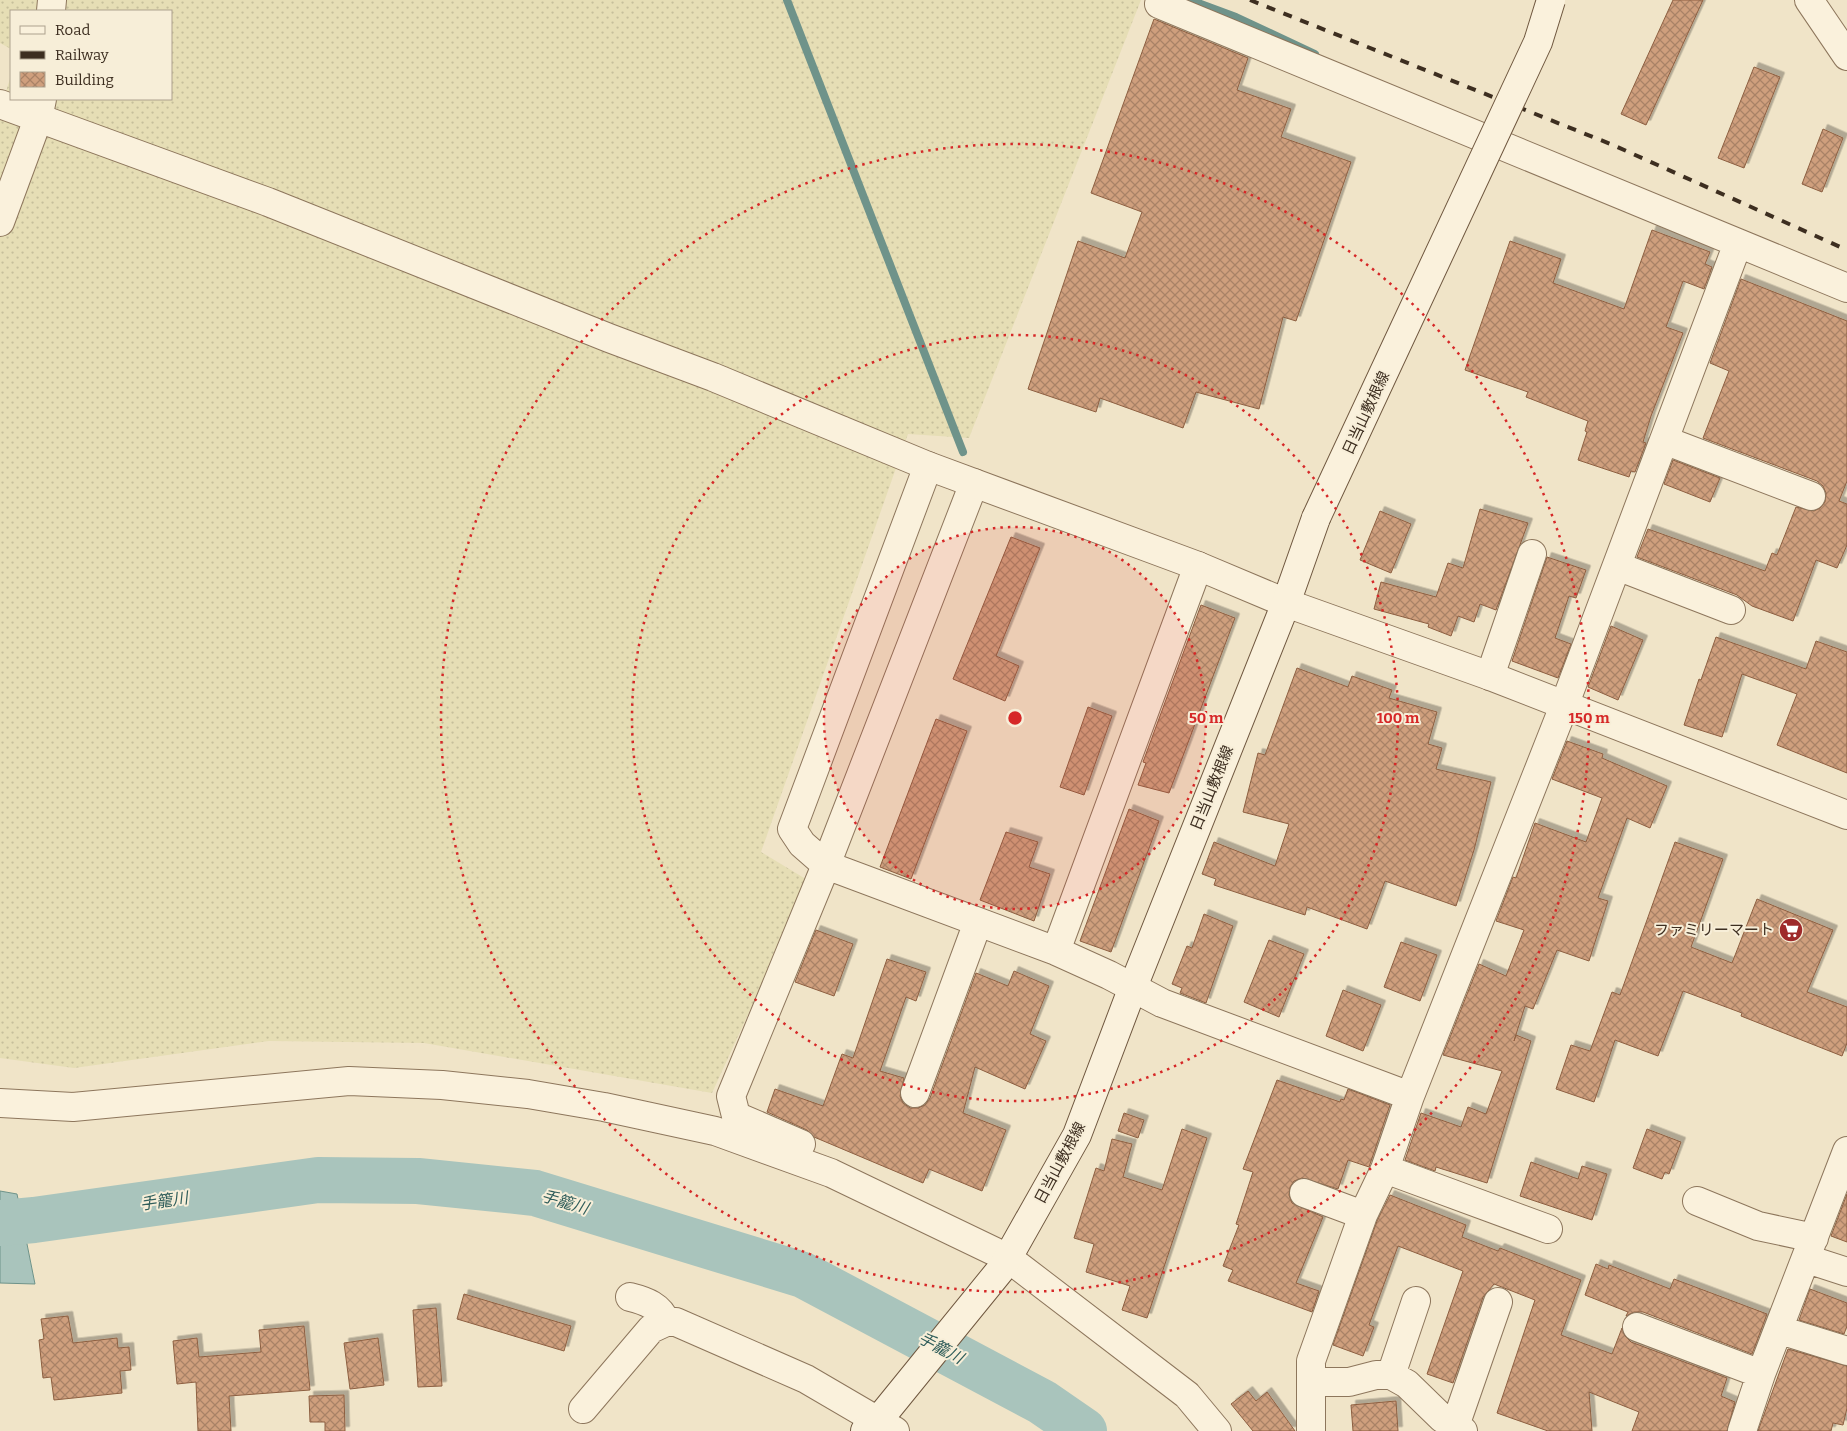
<svg xmlns="http://www.w3.org/2000/svg" width="1847" height="1431" font-family="Bitter,'Noto Sans JP',serif">
  <style>
    .farmland { fill: url(#farmland-dots) }
    .water { fill: #a9c4bc; stroke: #6f938a }
    .lines { fill: none; stroke-linecap: round; stroke-linejoin: round }
    .stream { stroke: #6f938a; stroke-width: 8 }
    .river { stroke: #a9c4bc; stroke-width: 46 }
    .building { fill: url(#building-cross-hatch); stroke: #8d5f41; filter: url(#shadow) }
    .minor-casing { stroke: #8d765c; stroke-width: 30 }
    .tertiary-casing { stroke: #8d765c; stroke-width: 30 }
    .secondary-casing { stroke: #6f573f; stroke-width: 30 }
    .minor { stroke: #faf1dc; stroke-width: 28 }
    .tertiary { stroke: #faf1dc; stroke-width: 28 }
    .secondary { stroke: #faf1dc; stroke-width: 28 }
    .rail { stroke: #3d2e20; stroke-width: 4; stroke-dasharray: 9 9; stroke-linecap: butt }
    .secondary-bridge-casing { stroke: #6f573f; stroke-width: 30; stroke-linecap: butt }
    .secondary-bridge { stroke: #faf1dc; stroke-width: 28 }
    .ring { fill: none; stroke: #d62828; stroke-width: 2.5; stroke-dasharray: 2.5 5 }
    .labels { text-anchor: middle; dominant-baseline: central; stroke-width: 4; stroke-linejoin: round; paint-order: stroke }
    .street-label { font-size: 15px; fill: #3d2e20; stroke: #f7eed8 }
    .poi-label { font-size: 15px; fill: #3d2e20; stroke: #f7eed8; text-anchor: end }
    .water-label { font-size: 16px; font-style: italic; fill: #2f5d5a; stroke: #f7eed8 }
    .centre { fill: #d62828; stroke: #f7eed8; stroke-width: 2.5 }
    .ring-label { font-size: 15px; text-anchor: middle; font-weight: bold; fill: #d62828; stroke: #f7eed8; stroke-width: 4; stroke-linejoin: round; paint-order: stroke }
  </style>
  <defs>
    <pattern id="farmland-dots" width="8" height="8" patternUnits="userSpaceOnUse" patternTransform="scale(1.25)"><rect width="8" height="8" fill="#e6deb5"/><path d="M2 2h.1M6 6h.1" fill="none" stroke="#c6bf9b" stroke-width="1.8" stroke-linecap="round"/></pattern>
    <pattern id="building-cross-hatch" width="8" height="8" patternUnits="userSpaceOnUse" patternTransform="scale(1.25)"><rect width="8" height="8" fill="#cf9f7d"/><path d="M0 0l8 8M0 8l8-8" fill="none" stroke="#a98266"/></pattern>
    <filter id="shadow"><feDropShadow dx="4.5" dy="-4.5" stdDeviation="0" flood-color="#0004"/></filter>
  </defs>
  <rect width="100%" height="100%" fill="#f0e4c8"/>
  <path class="farmland" d="M 0,0 L 1141,0 L 969,438 L 908,434 L 761,852 L 809,881 L 712,1093 L 424,1043 L 269,1041 L 74,1068 L 0,1058 L 0,112 L 11,75 L 11,99 L 171,99 L 171,11 L 11,11 L 11,49 L 0,43 Z"/>
  <path class="water" d="M 0,1191 L 17,1194 L 35,1284 L 0,1283 Z"/>
  <g class="lines">
    <path class="stream" d="M 787,0 L 963,452
      M 1190,0 L 1236,17 L 1315,54"/>
    <path class="river" d="M 0,1223 L 34,1220 L 318,1180 L 418,1181 L 535,1193 L 803,1275 L 1042,1402 L 1084,1431"/>
  </g>
  <path class="building" d="M 1673,0 L 1703,0 L 1646,125 L 1621,114 Z
    M 1154,19 L 1248,58 L 1237,90 L 1291,109 L 1281,137 L 1351,162 L 1296,321 L 1283,317 L 1259,409 L 1196,392 L 1183,428 L 1100,398 L 1096,412 L 1028,389 L 1078,241 L 1125,258 L 1142,212 L 1091,193 Z
    M 1754,67 L 1780,77 L 1744,168 L 1718,158 Z
    M 1823,129 L 1843,138 L 1822,192 L 1802,184 Z
    M 1652,230 L 1710,252 L 1705,264 L 1712,267 L 1704,289 L 1683,281 L 1666,327 L 1683,333 L 1651,416 L 1643,442 L 1646,443 L 1635,472 L 1631,471 L 1629,477 L 1578,460 L 1587,432 L 1585,431 L 1588,421 L 1526,397 L 1528,392 L 1465,370 L 1510,241 L 1561,259 L 1553,283 L 1624,309 Z
    M 1741,279 L 1847,321 L 1847,481 L 1839,501 L 1847,504 L 1847,545 L 1837,568 L 1816,560 L 1793,621 L 1752,606 L 1737,595 L 1637,557 L 1648,529 L 1765,571 L 1772,553 L 1777,555 L 1796,507 L 1814,511 L 1820,508 L 1825,502 L 1826,493 L 1823,486 L 1817,481 L 1703,438 L 1729,371 L 1710,363 Z
    M 1673,460 L 1720,478 L 1710,502 L 1664,484 Z
    M 1480,509 L 1528,523 L 1496,610 L 1480,604 L 1474,622 L 1458,616 L 1451,636 L 1428,627 L 1429,624 L 1374,609 L 1381,582 L 1436,597 L 1448,563 L 1463,568 Z
    M 1380,511 L 1411,524 L 1391,573 L 1360,560 Z
    M 1011,537 L 1040,548 L 996,656 L 1019,666 L 1005,701 L 953,679 Z
    M 1547,557 L 1586,570 L 1576,598 L 1569,596 L 1555,638 L 1571,644 L 1558,678 L 1512,661 Z
    M 1201,605 L 1235,618 L 1169,793 L 1138,785 L 1146,763 L 1143,762 Z
    M 1611,626 L 1643,640 L 1618,700 L 1588,687 Z
    M 1716,637 L 1806,669 L 1816,641 L 1847,652 L 1847,773 L 1777,745 L 1797,694 L 1742,674 L 1722,737 L 1684,725 L 1699,679 L 1701,680 Z
    M 1297,668 L 1348,687 L 1352,676 L 1392,690 L 1389,698 L 1437,712 L 1428,744 L 1442,748 L 1436,769 L 1491,782 L 1474,850 L 1456,906 L 1385,881 L 1367,929 L 1307,907 L 1305,915 L 1214,885 L 1216,879 L 1202,874 L 1214,842 L 1275,866 L 1289,824 L 1243,812 L 1258,753 L 1265,755 Z
    M 1088,707 L 1112,716 L 1084,795 L 1060,787 Z
    M 936,719 L 967,731 L 911,879 L 880,867 Z
    M 1567,741 L 1603,754 L 1602,758 L 1667,786 L 1650,828 L 1627,818 L 1598,898 L 1608,901 L 1589,961 L 1557,950 L 1533,1009 L 1525,1006 L 1514,1041 L 1516,1035 L 1531,1041 L 1487,1183 L 1436,1167 L 1435,1171 L 1405,1160 L 1421,1113 L 1461,1127 L 1468,1107 L 1486,1114 L 1502,1071 L 1443,1055 L 1479,964 L 1506,976 L 1524,930 L 1496,921 L 1513,877 L 1516,878 L 1535,823 L 1586,842 L 1602,798 L 1552,779 Z
    M 1129,809 L 1159,821 L 1111,952 L 1080,941 Z
    M 1006,832 L 1038,842 L 1029,867 L 1050,874 L 1034,921 L 980,900 Z
    M 1675,842 L 1723,859 L 1691,947 L 1732,963 L 1757,899 L 1833,930 L 1807,992 L 1847,1007 L 1847,1043 L 1842,1056 L 1741,1016 L 1742,1013 L 1683,991 L 1658,1056 L 1615,1040 L 1594,1102 L 1556,1089 L 1571,1045 L 1590,1051 L 1612,992 L 1620,995 Z
    M 1204,914 L 1233,926 L 1206,1003 L 1180,993 L 1182,988 L 1172,984 L 1187,946 L 1192,948 Z
    M 816,930 L 853,944 L 834,996 L 795,982 Z
    M 1269,940 L 1304,954 L 1279,1017 L 1244,1002 Z
    M 1401,942 L 1437,955 L 1420,1001 L 1384,987 Z
    M 887,959 L 926,972 L 916,1001 L 906,997 L 880,1071 L 904,1078 L 900,1096 L 903,1103 L 910,1108 L 918,1108 L 925,1105 L 930,1098 L 976,973 L 1008,986 L 1014,971 L 1049,986 L 1030,1034 L 1046,1041 L 1025,1089 L 975,1067 L 963,1113 L 1006,1130 L 982,1191 L 929,1169 L 923,1183 L 814,1137 L 807,1130 L 767,1112 L 775,1089 L 823,1106 L 842,1054 L 853,1058 Z
    M 1343,990 L 1381,1005 L 1363,1051 L 1326,1036 Z
    M 1277,1080 L 1340,1102 L 1341,1099 L 1344,1100 L 1348,1089 L 1390,1105 L 1369,1167 L 1348,1160 L 1338,1189 L 1302,1178 L 1294,1181 L 1290,1187 L 1289,1195 L 1292,1203 L 1323,1217 L 1296,1283 L 1319,1291 L 1312,1312 L 1228,1281 L 1233,1270 L 1223,1266 L 1239,1225 L 1236,1224 L 1253,1172 L 1243,1169 Z
    M 1124,1113 L 1144,1120 L 1138,1138 L 1118,1131 Z
    M 1182,1129 L 1207,1138 L 1147,1318 L 1122,1310 L 1130,1286 L 1086,1272 L 1094,1244 L 1074,1238 L 1096,1168 L 1104,1171 L 1112,1139 L 1132,1144 L 1123,1177 L 1162,1190 Z
    M 1647,1129 L 1681,1142 L 1669,1174 L 1665,1172 L 1662,1179 L 1633,1168 Z
    M 1531,1162 L 1578,1179 L 1582,1166 L 1607,1174 L 1592,1220 L 1520,1196 Z
    M 1847,1194 L 1847,1242 L 1831,1236 Z
    M 1390,1195 L 1466,1225 L 1462,1237 L 1498,1251 L 1500,1248 L 1581,1280 L 1561,1335 L 1612,1354 L 1622,1328 L 1625,1336 L 1631,1342 L 1727,1378 L 1721,1396 L 1735,1402 L 1727,1431 L 1632,1431 L 1639,1412 L 1589,1392 L 1592,1431 L 1548,1431 L 1497,1413 L 1535,1300 L 1494,1284 L 1483,1297 L 1453,1383 L 1427,1374 L 1463,1271 L 1398,1246 L 1369,1325 L 1374,1327 L 1363,1356 L 1333,1345 L 1377,1221 Z
    M 1596,1264 L 1608,1269 L 1609,1265 L 1670,1289 L 1674,1279 L 1767,1314 L 1752,1354 L 1643,1312 L 1634,1312 L 1626,1316 L 1628,1312 L 1585,1295 Z
    M 1810,1289 L 1847,1303 L 1847,1326 L 1844,1334 L 1799,1320 Z
    M 464,1294 L 571,1326 L 564,1351 L 457,1319 Z
    M 436,1308 L 442,1386 L 418,1387 L 413,1310 Z
    M 68,1316 L 73,1343 L 117,1338 L 118,1348 L 129,1347 L 131,1370 L 120,1371 L 122,1393 L 54,1400 L 51,1377 L 43,1378 L 39,1340 L 44,1339 L 41,1319 Z
    M 304,1326 L 310,1390 L 229,1396 L 231,1431 L 198,1431 L 196,1382 L 177,1384 L 173,1341 L 197,1338 L 199,1357 L 261,1352 L 259,1330 Z
    M 378,1338 L 384,1385 L 350,1389 L 344,1343 Z
    M 1788,1349 L 1847,1366 L 1847,1408 L 1843,1425 L 1833,1423 L 1831,1431 L 1758,1431 Z
    M 1248,1391 L 1256,1401 L 1267,1392 L 1295,1431 L 1253,1431 L 1231,1404 Z
    M 344,1395 L 345,1431 L 325,1431 L 325,1422 L 310,1422 L 309,1396 Z
    M 1396,1401 L 1398,1431 L 1353,1431 L 1351,1405 Z"/>
  <g class="lines">
    <g class="minor-casing">
      <path id="minor" d="M 1159,4 L 1847,288
        M 51,11 L 52,0
        M 0,222 L 38,119 L 42,99
        M 1664,440 L 1811,496
        M 928,466 L 792,829 L 802,844 L 826,865 L 1056,951 L 1109,975 L 1162,1003 L 1410,1096
        M 1617,566 L 1731,610
        M 1490,676 L 1532,554
        M 1056,951 L 1198,566
        M 915,1093 L 978,922
        M 0,1103 L 73,1107 L 349,1081 L 442,1085 L 528,1094 L 604,1107 L 715,1131 L 831,1173 L 1008,1258 L 1187,1395 L 1217,1431
        M 801,1144 L 736,1116 L 731,1096 L 826,865 L 974,483
        M 1385,1169 L 1548,1229
        M 1304,1193 L 1363,1215
        M 1697,1201 L 1758,1226 L 1814,1238
        M 1807,1259 L 1847,1272
        M 630,1297 C 646,1301 660,1306 666,1322
        M 1637,1327 L 1761,1374
        M 1780,1330 L 1847,1351
        M 1391,1375 L 1416,1301
        M 1311,1382 L 1349,1382 L 1376,1375 L 1391,1375 L 1407,1384 L 1442,1418 L 1463,1431
        M 583,1409 L 651,1329 L 666,1322 L 676,1322 L 806,1379 L 895,1431
        M 1455,1426 L 1498,1302
        M 1311,1431 L 1311,1361 L 1363,1215 L 1385,1169 L 1410,1096 L 1564,706 L 1738,243
        M 1742,1431 L 1761,1374 L 1847,1151"/>
    </g>
    <g class="tertiary-casing">
      <path id="tertiary" d="M 1809,0 L 1847,56
        M 0,104 L 268,202 L 609,338 L 713,377 L 928,466 L 1198,566 L 1286,603 L 1490,676 L 1847,815"/>
    </g>
    <g class="secondary-casing">
      <path id="secondary" d="M 865,1431 L 885,1412 L 1002,1268 L 1077,1135 L 1133,987 L 1286,603 L 1316,518"/>
    </g>
    <use href="#minor" class="minor"/>
    <use href="#tertiary" class="tertiary"/>
    <use href="#secondary" class="secondary"/>
    <path class="rail" d="M 1250,0 L 1613,145 L 1847,250"/>
    <g class="secondary-bridge-casing">
      <path id="secondary-bridge" d="M 1316,518 L 1538,42 L 1551,0"/>
    </g>
    <use href="#secondary-bridge" class="secondary-bridge"/>
  </g>
  <circle cx="1015" cy="718" r="191" fill="#d62828" fill-opacity=".12"/>
  <g class="ring">
    <circle cx="1015" cy="718" r="191"/>
    <circle cx="1015" cy="718" r="383"/>
    <circle cx="1015" cy="718" r="574"/>
  </g>
  <defs>
    <g id="supermarket-disc" transform="scale(1.25)"><circle r="9.5" fill="#9e2a2b" stroke="#f7eed8"/><path d="M-6-5.5h2.5l.6 2H6L4.5 2H-2.5L-4.4-4H-6ZM-1.5 3.2a1.3 1.3 0 1 0 .1 0ZM3 3.2a1.3 1.3 0 1 0 .1 0Z" fill="#fff"/></g>
  </defs>
  <g fill-rule="evenodd">
    <use href="#supermarket-disc" x="1791" y="930"/>
  </g>
  <g class="labels">
    <g class="street-label">
      <text transform="translate(1366 413) rotate(-65)">日当山敷根線</text>
      <text transform="translate(1212 788) rotate(-68)">日当山敷根線</text>
      <text transform="translate(1060 1163) rotate(-62)">日当山敷根線</text>
    </g>
    <g class="poi-label">
      <text x="1774" y="930">ファミリーマート</text>
    </g>
    <g class="water-label">
      <text transform="translate(164 1201) rotate(-8)">手籠川</text>
      <text transform="translate(565 1202) rotate(17)">手籠川</text>
      <text transform="translate(941 1348) rotate(28)">手籠川</text>
    </g>
  </g>
  <circle cx="1015" cy="718" r="8" class="centre"/>
  <g class="ring-label">
    <text x="1206" y="723">50 m</text>
    <text x="1398" y="723">100 m</text>
    <text x="1589" y="723">150 m</text>
  </g>
  <rect x="10" y="10" width="162" height="90" fill="#f7eed8" stroke="#ada18e"/>
  <rect x="20" y="26" width="25" height="8" fill="#faf1dc" stroke="#ada18e"/>
  <text x="55" y="35" font-size="15" fill="#3d2e20">Road</text>
  <rect x="20" y="51" width="25" height="8" fill="#3d2e20" stroke="#ada18e"/>
  <text x="55" y="60" font-size="15" fill="#3d2e20">Railway</text>
  <rect x="20" y="72" width="25" height="15" fill="url(#building-cross-hatch)" stroke="#ada18e"/>
  <text x="55" y="85" font-size="15" fill="#3d2e20">Building</text>
</svg>
